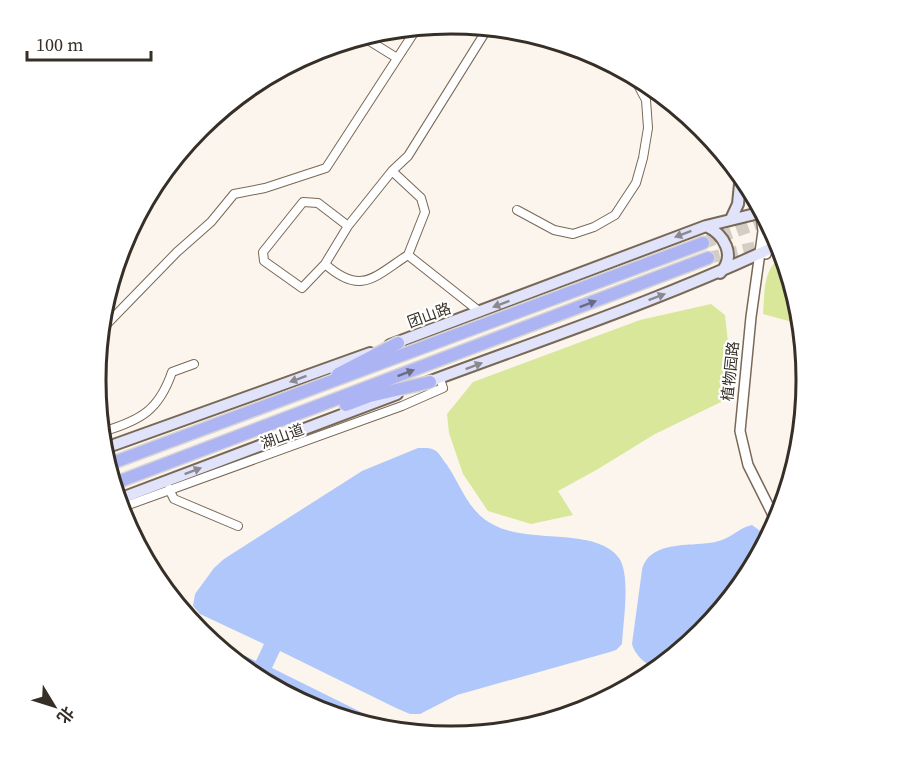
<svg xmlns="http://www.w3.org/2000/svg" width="902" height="760" font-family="'Source Serif 4','Noto Sans SC',serif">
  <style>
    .green { fill: #d8e79a }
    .water { fill: #afc7fa }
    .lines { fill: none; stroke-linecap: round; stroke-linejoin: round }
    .trunk-tunnel { stroke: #d4cdc5; stroke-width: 12; stroke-dasharray: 12 6; stroke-linecap: butt }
    .minor-casing { stroke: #786856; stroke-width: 10 }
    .tertiary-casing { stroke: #786856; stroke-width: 12 }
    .secondary-casing { stroke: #786856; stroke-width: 14 }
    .trunk-casing { stroke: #d7d5d4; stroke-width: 15 }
    .minor { stroke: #fff; stroke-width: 8 }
    .tertiary { stroke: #fff; stroke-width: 9 }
    .secondary { stroke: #e0e3fa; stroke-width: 10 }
    .trunk { stroke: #acb4f3; stroke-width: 12 }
    .oneway { fill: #8b8990 }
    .oneway2 { fill: #6b6b83 }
    .labels { text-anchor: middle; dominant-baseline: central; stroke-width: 4.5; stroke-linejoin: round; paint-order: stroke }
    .street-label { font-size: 15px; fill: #362f27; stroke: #fff }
    .rim { fill: none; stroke: #362f27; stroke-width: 3 }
  </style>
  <rect width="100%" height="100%" fill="#fcf5ed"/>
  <path class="green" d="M 783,257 L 796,323 L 763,314 C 765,295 762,266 783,257 Z
    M 711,304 L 725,315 L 729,351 L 723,401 L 655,434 L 598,469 L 558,491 L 573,515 L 531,524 L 488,511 L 463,474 L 449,433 L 447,414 L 473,382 L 640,320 Z"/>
  <path class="water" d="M 418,448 C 424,448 431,447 436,451 C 440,454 443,460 447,465 C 462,487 468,512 494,525 C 529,544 597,527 619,558 C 631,576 623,622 622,644 L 616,650 L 610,652 L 457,695 L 420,714 L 410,714 L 396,708 L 280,651 L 272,668 L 381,722 L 314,709 L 215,642 L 256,661 L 264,644 L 200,614 L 193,606 L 195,594 L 214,568 L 224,559 L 362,471 Z
    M 752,525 L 767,536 L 702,632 L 651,666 C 643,662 634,653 632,644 L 642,570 C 650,538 695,548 719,541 C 731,538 740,527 752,525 Z"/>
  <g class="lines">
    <path class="trunk-tunnel" d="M 703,243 L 765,221
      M 708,258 L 771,244"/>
    <g class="minor-casing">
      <path id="minor" d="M 368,40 L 397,58
        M 392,171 L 408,156 L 486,31
        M 517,210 L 554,230 L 573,234 L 594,227 L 615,215 L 636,183 L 643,158 L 648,128 L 646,100 L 638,85
        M 348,226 L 392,171 L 421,198 L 425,212 L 408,255
        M 325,264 L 348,226 L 318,203 L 303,202 L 263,252 L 264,261 L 302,288 L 325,264 C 361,296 374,277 408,255 L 480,312
        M 106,325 L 177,252 L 211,222 L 234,194 L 265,188 L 326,168 L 415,31
        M 105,431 C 141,420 159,410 172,372 L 194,364
        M 169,489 L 174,499 L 238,526
        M 120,508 L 402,406 L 443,388 L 440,379"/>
    </g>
    <g class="tertiary-casing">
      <path id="tertiary" d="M 761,216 L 763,231 L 751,317 L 740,431 L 748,465 L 776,521
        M 766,254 L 773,233"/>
    </g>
    <g class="secondary-casing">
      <path id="secondary" d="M 731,219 L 738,204 L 740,184
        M 706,226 C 724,234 737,256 720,273
        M 390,345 L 706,226 L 759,213
        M 423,384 C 543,339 664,299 780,244
        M 108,447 L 370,353
        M 119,499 L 397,394"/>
    </g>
    <g class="trunk-casing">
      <path id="trunk" d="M 338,374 L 398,343
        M 346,405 L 370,396 L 430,382
        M 112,463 L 703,243
        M 115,483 L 708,258"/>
    </g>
    <use href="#minor" class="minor"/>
    <use href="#tertiary" class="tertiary"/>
    <use href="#secondary" class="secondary"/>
    <use href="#trunk" class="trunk"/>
  </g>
  <defs><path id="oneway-solid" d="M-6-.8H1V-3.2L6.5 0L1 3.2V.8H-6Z" transform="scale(1.5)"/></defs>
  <g class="oneway">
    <use href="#oneway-solid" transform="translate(683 234) rotate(159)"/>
    <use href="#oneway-solid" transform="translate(657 297) rotate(-21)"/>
    <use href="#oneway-solid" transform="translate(501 304) rotate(159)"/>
    <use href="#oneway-solid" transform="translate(474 366) rotate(-21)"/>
    <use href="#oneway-solid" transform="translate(298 379) rotate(160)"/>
    <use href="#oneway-solid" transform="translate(193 471) rotate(-21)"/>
  </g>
  <g class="oneway2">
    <use href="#oneway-solid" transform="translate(588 304) rotate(-21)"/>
    <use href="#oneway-solid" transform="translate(406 373) rotate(-21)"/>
  </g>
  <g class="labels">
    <g class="street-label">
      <text transform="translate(429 315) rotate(-20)">团山路</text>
      <text transform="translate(730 371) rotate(-84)">植物园路</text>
      <text transform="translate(282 436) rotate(-20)">湖山道</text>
    </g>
  </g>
  <path d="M0 0H902V760H0ZM451 34H451A345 345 0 0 1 796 379V381A345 345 0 0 1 451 726H451A345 345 0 0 1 106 381V379A345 345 0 0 1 451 34Z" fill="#fff" fill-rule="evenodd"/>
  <path class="rim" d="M451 34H451A345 345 0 0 1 796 379V381A345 345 0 0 1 451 726H451A345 345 0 0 1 106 381V379A345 345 0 0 1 451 34Z"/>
  <g transform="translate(54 706) rotate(128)" stroke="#ffffff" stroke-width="4.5" paint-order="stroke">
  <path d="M0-4.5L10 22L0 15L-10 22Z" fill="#362f27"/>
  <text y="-9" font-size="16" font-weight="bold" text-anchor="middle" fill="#362f27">北</text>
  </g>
  <path d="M27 51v9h124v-9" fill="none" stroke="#362f27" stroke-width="3"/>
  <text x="36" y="51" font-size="18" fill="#362f27" stroke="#ffffff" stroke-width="4.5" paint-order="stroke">100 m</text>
</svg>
